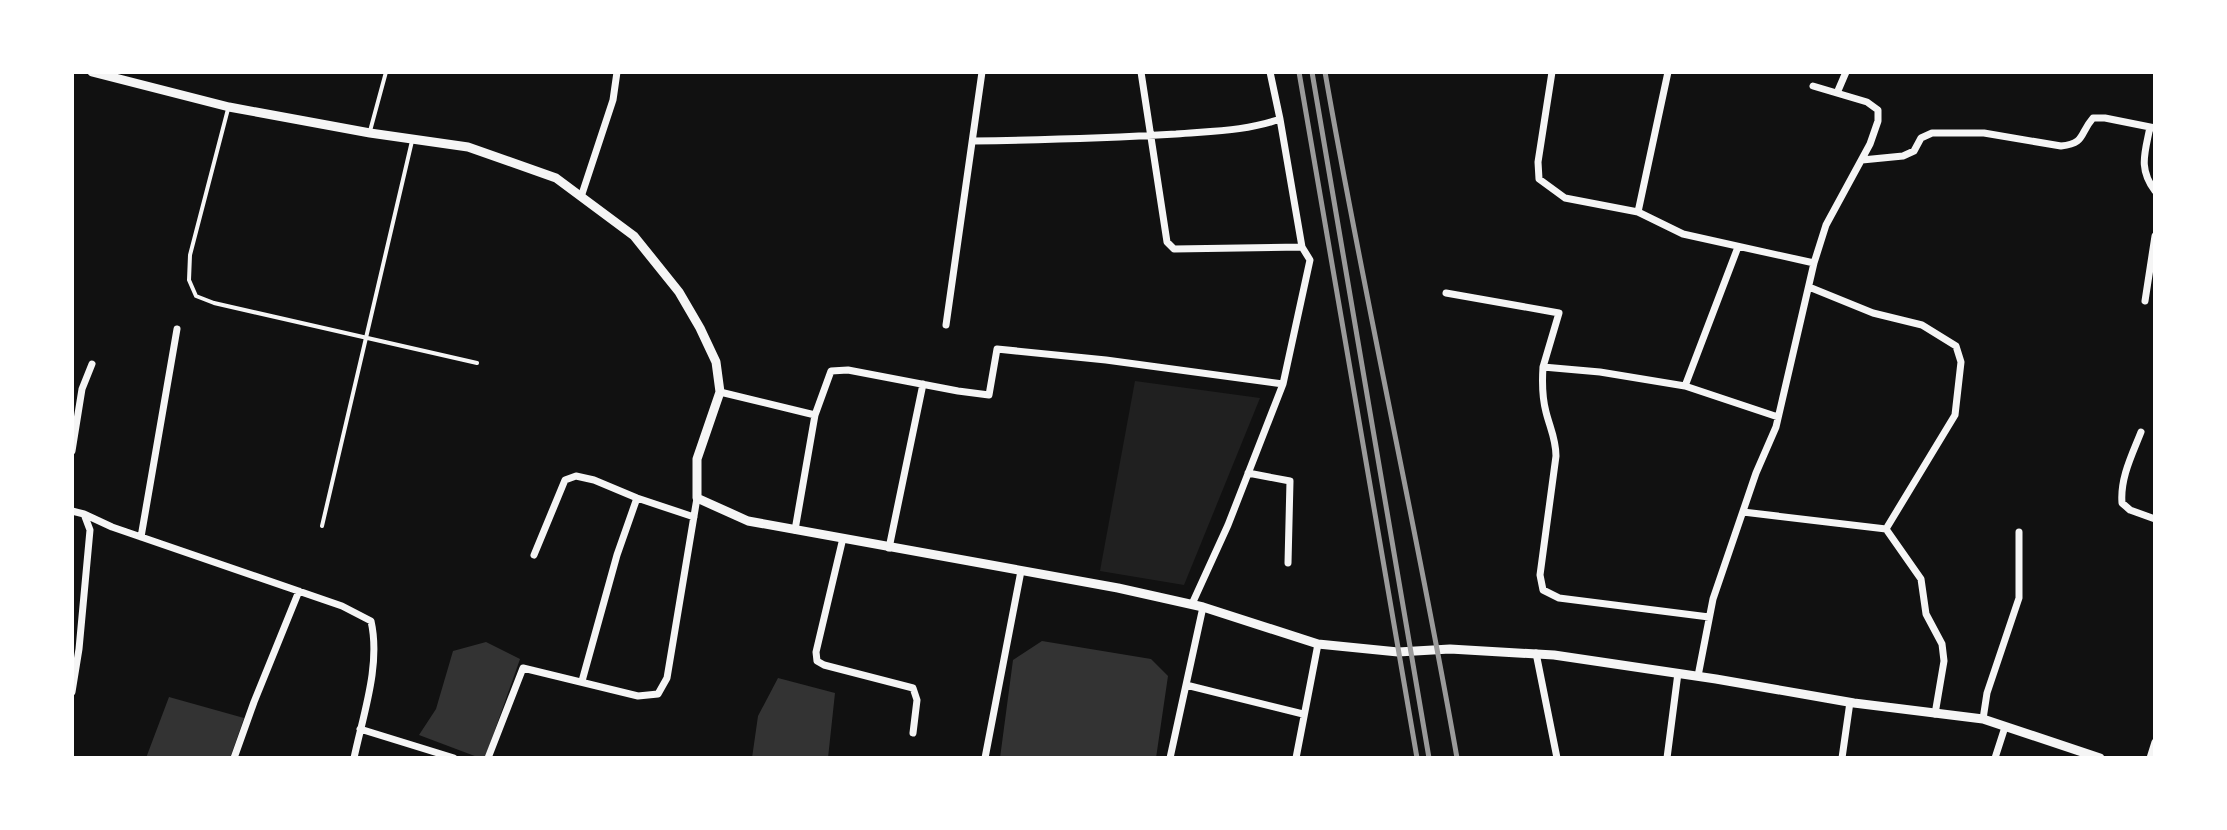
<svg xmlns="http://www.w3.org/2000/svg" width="2227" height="830" font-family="Roboto,sans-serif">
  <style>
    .green { fill: #202020 }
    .water { fill: #333 }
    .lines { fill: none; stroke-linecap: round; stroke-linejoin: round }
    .service { stroke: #f5f5f5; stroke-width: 4 }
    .minor { stroke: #f5f5f5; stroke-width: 7 }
    .tertiary { stroke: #f5f5f5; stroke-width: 9 }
    .rail { stroke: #9a9a9a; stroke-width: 5 }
  </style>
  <rect width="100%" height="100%" fill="#111"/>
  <path class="green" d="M 1135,381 L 1260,398 L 1184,585 L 1100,571 Z"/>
  <path class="water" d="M 1042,641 L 1151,659 L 1168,676 L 1156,758 L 1000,758 L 1013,660 Z
    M 486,642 L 520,659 L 485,758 L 480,758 L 419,735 L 436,709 L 453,651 Z
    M 778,678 L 835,693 L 828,758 L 752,758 L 758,716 Z
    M 169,697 L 244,718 L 230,758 L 146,758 Z"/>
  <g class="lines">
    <path class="service" d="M 228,109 L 190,255 L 189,280 L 196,296 L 214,303 L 477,363
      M 370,131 L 386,72
      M 322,526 L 412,141"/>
    <path class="minor" d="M 1552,72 L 1538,162 L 1539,179 L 1565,198 L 1638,212 L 1683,234 L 1814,263
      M 1837,93 L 1846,72
      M 1280,119 L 1302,247
      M 2150,127 C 2145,153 2138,168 2155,191
      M 973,141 C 1041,140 1109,138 1176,134 C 1211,131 1247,131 1280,119 L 1270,72
      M 1862,160 L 1903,156 L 1914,151 L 1921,138 L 1932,133 L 1984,133 L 2061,146 C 2086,143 2079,134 2093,118 L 2105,118 L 2155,128
      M 581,197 L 613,100 L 617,72
      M 1638,212 L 1668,72
      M 1446,293 L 1559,313 L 1543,367 L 1600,372 L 1685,386 L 1778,417
      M 2145,301 L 2155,236
      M 946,325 L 982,72
      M 1543,367 C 1542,382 1542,397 1546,412 C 1550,428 1556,439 1556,456 L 1540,575 L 1543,590 L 1559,598 L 1709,617
      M 1685,386 L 1738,247
      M 720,392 L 815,415
      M 2141,432 C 2132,455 2120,478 2122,503 L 2130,510 L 2155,519
      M 72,451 L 82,389 L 92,364
      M 1248,473 L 1290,481 L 1288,563
      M 72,511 L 84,514 L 90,530 L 79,649 L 72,692
      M 1743,512 L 1886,529 L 1955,415 L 1961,362 L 1956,346 L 1922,325 L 1873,313 L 1809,287
      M 84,514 L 112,527 L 342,606 L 371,621 C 381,665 363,715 354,758
      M 1886,529 L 1921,579 L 1926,614 L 1942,644 L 1944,661 L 1935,714
      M 795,530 L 815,415 L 831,371 L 848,370 L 958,391 L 989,395 L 997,349 L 1106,360 L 1283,384 L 1310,260 L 1302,247 L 1174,249 L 1167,242 L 1141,72
      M 141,537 L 177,329
      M 843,538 L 816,652 L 817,661 L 824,665 L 913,688 L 917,700 L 913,733
      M 889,548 L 923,384
      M 534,555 L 565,480 L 576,476 L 594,480 L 637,498 L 694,517
      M 1192,604 L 1228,525 L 1283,384
      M 1536,653 L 1557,758
      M 1698,676 L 1713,599 L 1756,473 L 1776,427 L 1814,263 L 1826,225 L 1870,144 L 1878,121 L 1878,110 L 1867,102 L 1813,86
      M 582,681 L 617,555 L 637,498
      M 1186,685 L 1303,714
      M 1983,719 L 1987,693 L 2019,598 L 2019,532
      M 360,729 L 454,758
      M 234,758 L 254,702 L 299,591
      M 488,758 L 523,668 L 638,696 L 658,694 L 667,678 L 697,498
      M 985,758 L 1021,571
      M 1170,758 L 1203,607
      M 1296,758 L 1318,644
      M 1667,758 L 1678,673
      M 1842,758 L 1850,702
      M 1995,758 L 2005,727
      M 2150,758 L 2155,742"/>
    <path class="tertiary" d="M 92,72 L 229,107 L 370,133 L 468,147 L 556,178 L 634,236 L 679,292 L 700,328 L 716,362 L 720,392 L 697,459 L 697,498 L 748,521 L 1118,588 L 1203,607 L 1318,644 L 1398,652 L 1450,649 L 1554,655 L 1716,679 L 1854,703 L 1983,719 L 2100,758"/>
    <path class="rail" d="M 1299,72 L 1417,758
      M 1312,72 L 1429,758
      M 1325,72 C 1365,302 1417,529 1457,758"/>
  </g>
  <rect width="2227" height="830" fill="none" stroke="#ffffff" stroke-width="148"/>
</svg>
